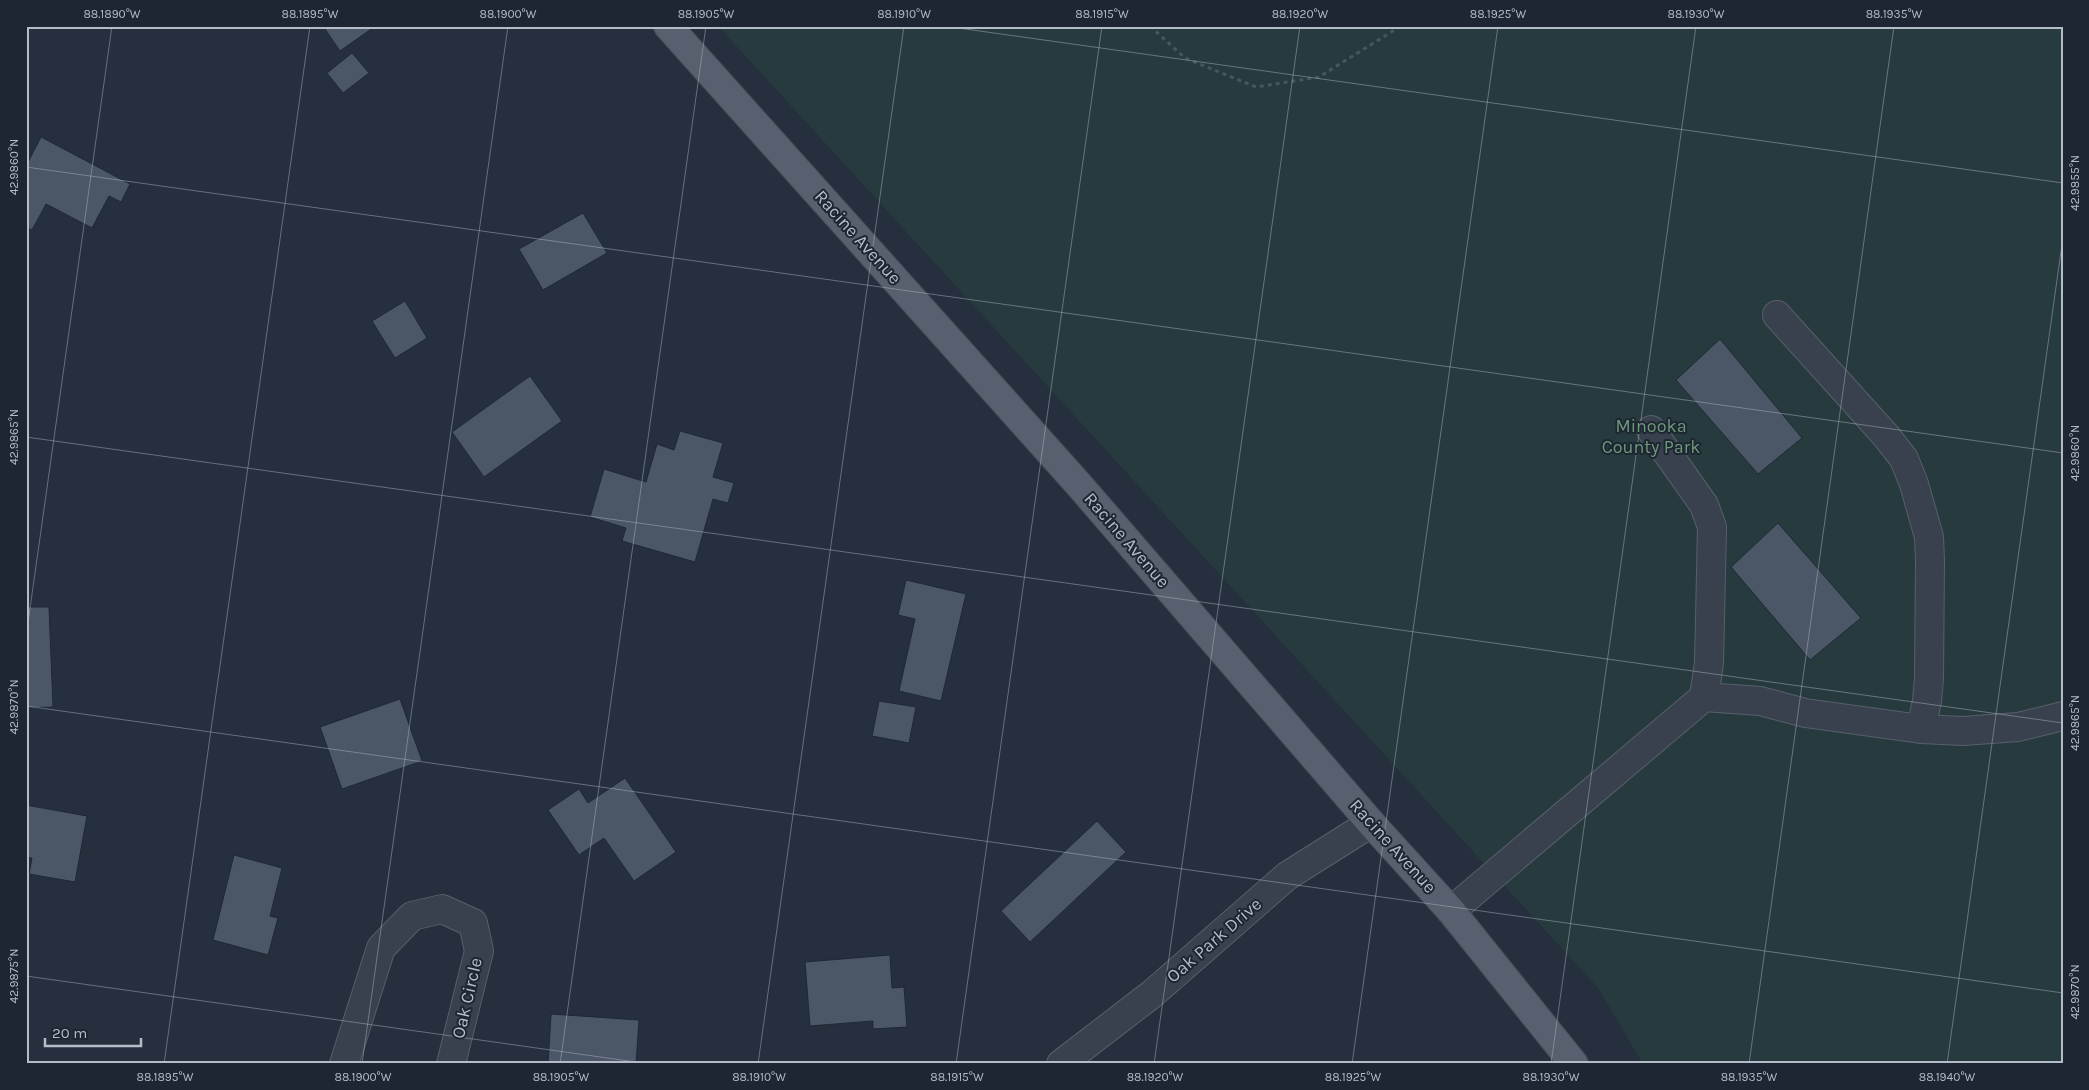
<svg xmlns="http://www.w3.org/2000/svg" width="2089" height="1090" font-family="Karla,sans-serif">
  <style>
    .green { fill: #273b3f }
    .building { fill: #4b5666; stroke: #202835 }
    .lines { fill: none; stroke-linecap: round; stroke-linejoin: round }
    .minor-casing { stroke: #575f6c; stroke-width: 30 }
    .major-casing { stroke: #424a57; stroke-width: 30 }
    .path { stroke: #45585c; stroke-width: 3; stroke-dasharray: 4 4; stroke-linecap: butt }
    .minor { stroke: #39414e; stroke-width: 28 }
    .major { stroke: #57606e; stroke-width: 28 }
    .ticks { fill: none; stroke: #b5bcc9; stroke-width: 1; stroke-opacity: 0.45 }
    .labels { text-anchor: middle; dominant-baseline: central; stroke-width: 4; stroke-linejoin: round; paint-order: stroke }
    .street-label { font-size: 18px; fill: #b5bcc9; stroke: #1e2633 }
    .park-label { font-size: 18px; fill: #6d9979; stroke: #1e2633 }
    .neatline { fill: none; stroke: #b5bcc9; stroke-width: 2 }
    .ticks-label { font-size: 12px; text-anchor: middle; fill: #b5bcc9 }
  </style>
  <rect width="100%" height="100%" fill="#252f3e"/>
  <path class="green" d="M 718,26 L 2063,26 L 2063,1064 L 1643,1064 L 1598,988 Z"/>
  <path class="building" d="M 323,26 L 374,26 L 374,27 L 340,51 Z
    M 352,53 L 369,73 L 343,93 L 327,73 Z
    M 41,137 L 130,184 L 121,202 L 109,196 L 92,228 L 46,204 L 32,230 L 26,227 L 26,166 Z
    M 583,213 L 607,253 L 543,290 L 519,249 Z
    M 405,301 L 427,338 L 395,358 L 372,321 Z
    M 1720,339 L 1802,438 L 1758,474 L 1676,380 Z
    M 530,376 L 562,421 L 484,477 L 452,432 Z
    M 680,431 L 723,443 L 713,477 L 734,483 L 728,503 L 713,499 L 695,562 L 622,541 L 626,528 L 590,517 L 604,469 L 646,482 L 657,444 L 674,450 Z
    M 1778,523 L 1861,618 L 1810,660 L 1731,567 Z
    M 906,580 L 966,594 L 941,701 L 899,691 L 915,619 L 898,615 Z
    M 26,607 L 49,607 L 53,707 L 26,708 Z
    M 400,699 L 422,761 L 342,789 L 320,727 Z
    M 879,701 L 916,707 L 909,743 L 872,736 Z
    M 625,778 L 676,852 L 634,881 L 604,838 L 579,855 L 548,810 L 579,789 L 588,803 Z
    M 26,805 L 87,816 L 75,882 L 29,874 L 32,858 L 26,857 Z
    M 1097,821 L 1126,852 L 1030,942 L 1001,911 Z
    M 234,855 L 282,868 L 270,916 L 278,918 L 268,955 L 213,940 Z
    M 890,955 L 892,988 L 904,987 L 907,1027 L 873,1029 L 873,1021 L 810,1026 L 805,962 Z
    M 551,1014 L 639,1020 L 636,1064 L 548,1064 Z"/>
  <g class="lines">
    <g class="minor-casing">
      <path id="minor" d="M 1777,315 L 1887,437 L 1904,459 L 1914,484 L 1929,537 L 1930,560 L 1929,678 L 1927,701 L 1921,729
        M 1704,697 L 1760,701 L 1805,713 L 1921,729 L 1963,731 L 2018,727 L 2063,716
        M 1451,911 L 1704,697 L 1709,663 L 1712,527 L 1704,505 L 1651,430
        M 344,1064 L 381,948 L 412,916 L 442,909 L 473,923 L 479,951 L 451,1064
        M 1061,1064 L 1152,994 L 1287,876 L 1371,823"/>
    </g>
    <g class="major-casing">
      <path id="major" d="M 668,26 L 1080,486 L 1371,823 L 1451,911 L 1574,1064"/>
    </g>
    <path class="path" d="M 1150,26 L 1185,58 L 1256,87 L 1319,77 L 1401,26"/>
    <use href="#minor" class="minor"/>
    <use href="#major" class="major"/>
  </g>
  <path class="ticks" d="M 944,26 L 2063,183M 26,167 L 2063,453M 26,437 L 2063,723M 26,637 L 112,26M 26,706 L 2063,993M 26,976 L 650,1064M 164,1064 L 310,26M 362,1064 L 508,26M 560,1064 L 706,26M 758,1064 L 904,26M 956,1064 L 1102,26M 1154,1064 L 1300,26M 1352,1064 L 1498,26M 1551,1064 L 1696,26M 1749,1064 L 1894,26M 1947,1064 L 2063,237"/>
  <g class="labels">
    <g class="street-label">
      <text transform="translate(858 237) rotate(48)">Racine Avenue</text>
      <text transform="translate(1127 540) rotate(49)">Racine Avenue</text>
      <text transform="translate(1393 846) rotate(48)">Racine Avenue</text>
      <text transform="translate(1214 940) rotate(-41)">Oak Park Drive</text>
      <text transform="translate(467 998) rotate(-77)">Oak Circle</text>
    </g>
    <g class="park-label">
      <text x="1651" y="426">Minooka<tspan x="1651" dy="21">County Park</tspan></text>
    </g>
  </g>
  <rect width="2089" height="1090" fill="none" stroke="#1e2633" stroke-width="55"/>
  <path d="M45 1038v8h96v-8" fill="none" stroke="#b5bcc9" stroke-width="2.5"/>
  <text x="52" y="1038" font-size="15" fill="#b5bcc9" stroke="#1e2633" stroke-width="4" paint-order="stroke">20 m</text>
  <rect x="28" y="28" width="2034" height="1034" class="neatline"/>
  <g class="ticks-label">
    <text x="112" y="18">88.1890°W</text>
    <text x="310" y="18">88.1895°W</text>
    <text x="508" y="18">88.1900°W</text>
    <text x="706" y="18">88.1905°W</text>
    <text x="904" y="18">88.1910°W</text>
    <text x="1102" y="18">88.1915°W</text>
    <text x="1300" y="18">88.1920°W</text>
    <text x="1498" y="18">88.1925°W</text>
    <text x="1696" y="18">88.1930°W</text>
    <text x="1894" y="18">88.1935°W</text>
    <text transform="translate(14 167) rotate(-90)" y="4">42.9860°N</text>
    <text transform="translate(2075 183) rotate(-90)" y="4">42.9855°N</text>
    <text transform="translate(14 437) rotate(-90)" y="4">42.9865°N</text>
    <text transform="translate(2075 453) rotate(-90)" y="4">42.9860°N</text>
    <text transform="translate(14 707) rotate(-90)" y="4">42.9870°N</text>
    <text transform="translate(2075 723) rotate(-90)" y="4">42.9865°N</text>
    <text transform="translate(14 976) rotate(-90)" y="4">42.9875°N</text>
    <text transform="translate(2075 992) rotate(-90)" y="4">42.9870°N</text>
    <text x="165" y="1081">88.1895°W</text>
    <text x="363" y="1081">88.1900°W</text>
    <text x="561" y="1081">88.1905°W</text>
    <text x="759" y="1081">88.1910°W</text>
    <text x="957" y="1081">88.1915°W</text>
    <text x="1155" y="1081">88.1920°W</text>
    <text x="1353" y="1081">88.1925°W</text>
    <text x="1551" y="1081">88.1930°W</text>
    <text x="1749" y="1081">88.1935°W</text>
    <text x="1947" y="1081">88.1940°W</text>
  </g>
</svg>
